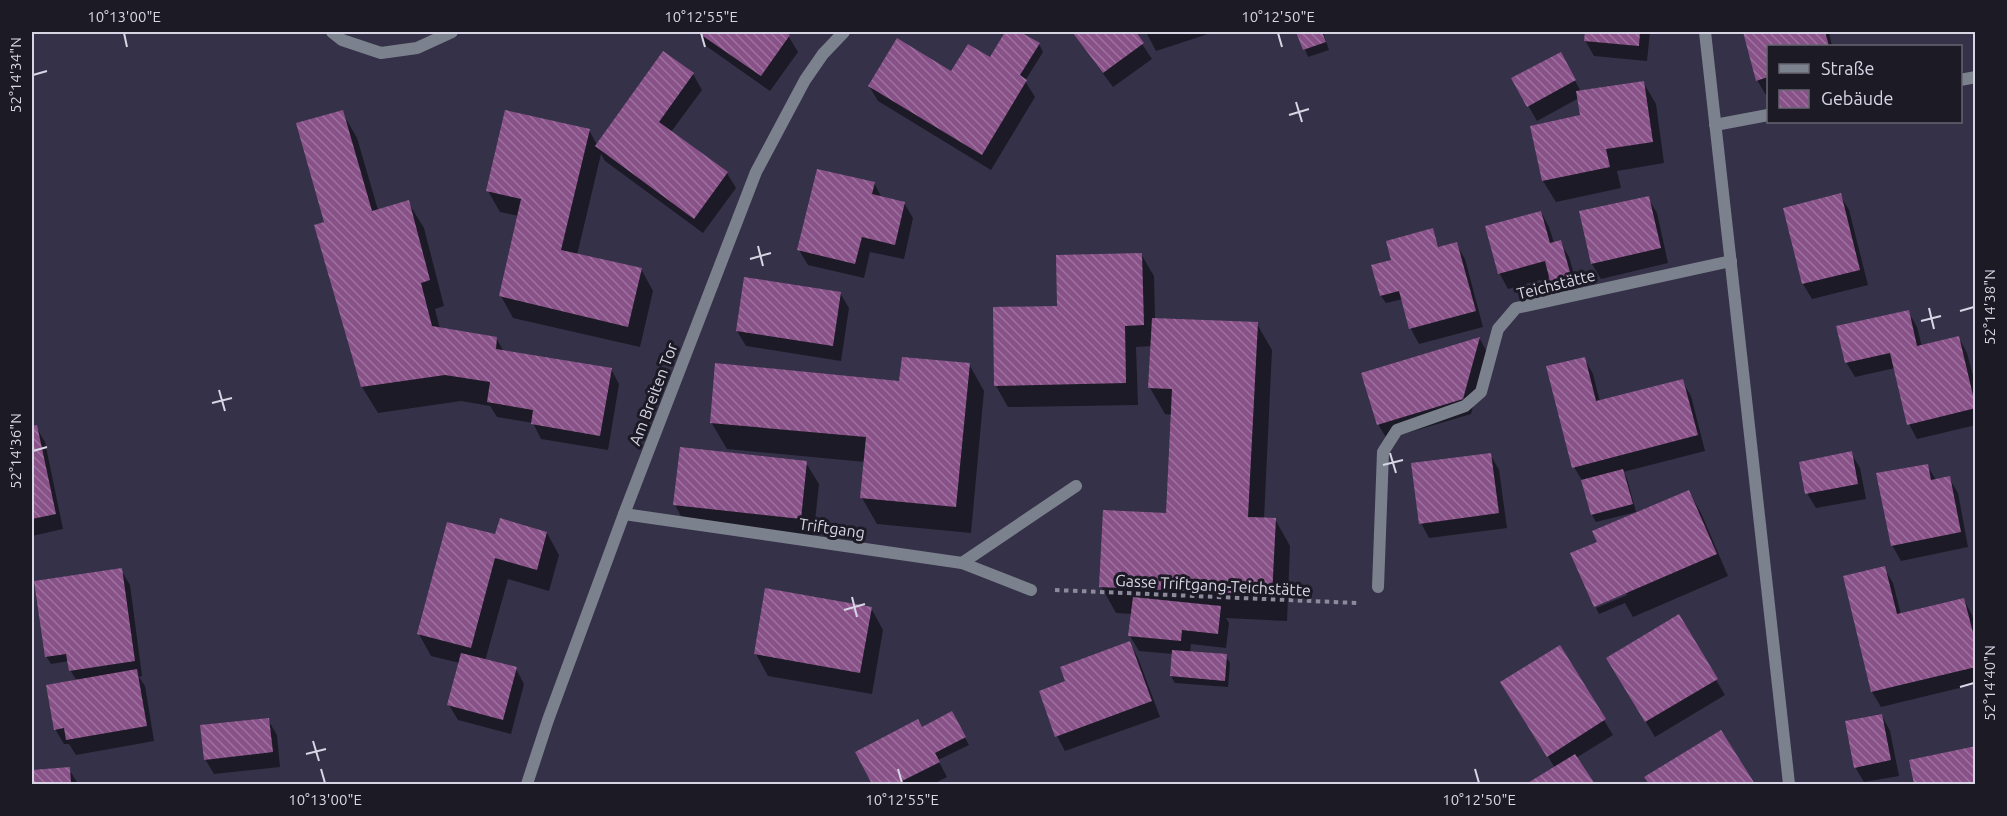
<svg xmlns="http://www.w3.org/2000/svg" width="2007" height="816" font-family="Ubuntu,sans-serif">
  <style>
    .shadow { fill: #0007 }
    .building { fill: url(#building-back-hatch) }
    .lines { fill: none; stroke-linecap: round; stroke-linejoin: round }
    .path { stroke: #8d8a9c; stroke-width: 4; stroke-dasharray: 4.5 4.5; stroke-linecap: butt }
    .service { stroke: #7b828d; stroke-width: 12 }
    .minor { stroke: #7b828d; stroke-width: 12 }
    .tertiary { stroke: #7b828d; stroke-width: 12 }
    .ticks { fill: none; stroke: #d8d6e5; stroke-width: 2 }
    .labels { text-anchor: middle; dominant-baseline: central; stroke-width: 6; stroke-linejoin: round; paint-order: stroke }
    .street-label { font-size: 16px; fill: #d8d6e5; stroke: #1c1a25 }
    .neatline { fill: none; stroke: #d8d6e5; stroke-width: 2 }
    .ticks-label { font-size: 15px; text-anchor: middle; fill: #d8d6e5 }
  </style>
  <defs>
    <pattern id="building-back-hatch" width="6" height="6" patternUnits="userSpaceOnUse" patternTransform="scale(1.5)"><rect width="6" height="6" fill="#885288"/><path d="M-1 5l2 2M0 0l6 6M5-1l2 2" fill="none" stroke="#9d729e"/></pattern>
  </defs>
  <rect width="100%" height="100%" fill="#353148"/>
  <path class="shadow" d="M 698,32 L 782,32 L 789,37 L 798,52 L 770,91 L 706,46 Z
    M 1007,32 L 1017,32 L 1039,44 L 1043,52 L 1025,81 L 1035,97 L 991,170 L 878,101 L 869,86 L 952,74 L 994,62 L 991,57 Z
    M 1072,32 L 1134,32 L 1152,59 L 1113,87 Z
    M 1146,32 L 1214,32 L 1156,51 Z
    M 1298,32 L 1323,32 L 1329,50 L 1308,57 Z
    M 1586,32 L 1650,32 L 1647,61 L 1594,56 L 1585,40 Z
    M 1745,32 L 1829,32 L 1832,46 L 1768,46 L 1768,95 L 1766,95 L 1757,80 Z
    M 664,53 L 693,74 L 702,90 L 671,132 L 727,173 L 736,188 L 703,233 L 605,161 L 601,154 L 577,255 L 641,269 L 653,291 L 640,347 L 513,318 L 501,296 L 519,216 L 500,212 L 488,191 L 589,130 L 597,145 Z
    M 1569,69 L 1581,92 L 1643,82 L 1656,104 L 1664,163 L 1617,171 L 1621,188 L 1556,202 L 1543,181 L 1532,127 L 1581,116 L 1579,98 L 1537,121 L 1513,79 Z
    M 342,112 L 357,138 L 378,210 L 408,202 L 424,228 L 444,306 L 435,309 L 440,329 L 496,338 L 504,352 L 611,369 L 619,384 L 608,450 L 541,439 L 533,423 L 497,417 L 490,406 L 461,401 L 378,413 L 362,387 L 316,226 L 326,223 Z
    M 874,183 L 882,198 L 904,203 L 913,218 L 904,259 L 870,252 L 864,278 L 808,265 L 799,250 Z
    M 1840,195 L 1849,210 L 1868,285 L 1812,299 L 1803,284 Z
    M 1648,198 L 1657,213 L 1668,263 L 1601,279 L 1592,264 L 1580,213 Z
    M 1541,212 L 1549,227 L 1554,243 L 1560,242 L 1569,257 L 1581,298 L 1562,303 L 1554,288 L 1551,277 L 1508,289 L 1500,274 L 1487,227 Z
    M 1432,230 L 1439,248 L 1456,244 L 1465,259 L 1483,327 L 1419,344 L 1411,329 L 1403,299 L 1386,303 L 1381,296 L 1373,266 L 1393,261 Z
    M 1141,254 L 1154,276 L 1155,319 L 1257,324 L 1272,350 L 1264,519 L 1275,519 L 1290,546 L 1287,621 L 1226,618 L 1229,623 L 1226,648 L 1191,644 L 1190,653 L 1226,656 L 1230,663 L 1228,687 L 1175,683 L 1171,676 L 1173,654 L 1139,651 L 1130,636 L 1132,614 L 1116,613 L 1101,586 L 1168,514 L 1173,415 L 1165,414 L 1150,388 L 1152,346 L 1136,347 L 1138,405 L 1008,407 L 996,386 L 1059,308 Z
    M 840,293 L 849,308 L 841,361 L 746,346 L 737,331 Z
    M 1908,311 L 1917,327 L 1922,347 L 1959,338 L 1967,353 L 1976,387 L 1976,425 L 1917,439 L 1909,424 L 1895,368 L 1855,377 L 1846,362 Z
    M 1480,339 L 1488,354 L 1471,414 L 1387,439 L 1378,424 L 1363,374 Z
    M 1584,358 L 1593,374 L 1600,402 L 1682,381 L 1691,396 L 1705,451 L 1623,472 L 1627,478 L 1636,512 L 1596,522 L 1592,515 L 1583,482 L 1574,467 Z
    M 969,364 L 984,391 L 971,533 L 877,524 L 862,498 L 865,462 L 727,449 L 711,422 L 901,382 Z
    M 32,427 L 36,427 L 45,442 L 63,529 L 32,536 Z
    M 1851,453 L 1860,468 L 1866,499 L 1816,508 L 1807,493 Z
    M 1490,454 L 1499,470 L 1507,528 L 1429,538 L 1421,523 Z
    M 806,463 L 819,484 L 813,540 L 687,527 L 675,505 Z
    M 1927,465 L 1936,480 L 1949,478 L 1958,493 L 1968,547 L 1901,561 L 1892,545 Z
    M 1689,492 L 1701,513 L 1728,576 L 1633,617 L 1625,603 L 1599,614 L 1596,608 L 1627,595 L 1599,543 Z
    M 547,533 L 559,555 L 549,591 L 508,579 L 485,661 L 516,669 L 524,684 L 511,734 L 458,720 L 449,705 L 460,663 L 431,656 L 419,634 L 496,536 Z
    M 1884,568 L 1893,583 L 1901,615 L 1964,600 L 1972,615 L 1976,628 L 1976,684 L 1881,707 L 1872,692 Z
    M 121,570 L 130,585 L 142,676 L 139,677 L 145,686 L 154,741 L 76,755 L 69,744 L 64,744 L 55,729 L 77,681 L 70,670 L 69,661 L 51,664 L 46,656 Z
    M 871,608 L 883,630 L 872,694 L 768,676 L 756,654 Z
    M 1678,616 L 1725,695 L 1655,737 L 1608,658 Z
    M 1130,643 L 1138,658 L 1160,717 L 1065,751 L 1057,736 Z
    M 1559,647 L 1613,735 L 1576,758 L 1593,784 L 1529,784 L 1555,768 L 1511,697 Z
    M 951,713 L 969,745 L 938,760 L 947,777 L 933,784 L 873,784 L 857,753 L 922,729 Z
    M 1882,716 L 1890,731 L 1899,776 L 1864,782 L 1855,767 Z
    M 268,720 L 277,735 L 280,767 L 214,774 L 205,759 Z
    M 1721,732 L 1754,784 L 1651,784 L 1646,777 Z
    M 1976,747 L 1976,784 L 1916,784 L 1911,761 Z
    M 69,769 L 78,784 L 32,784 L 32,772 Z"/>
  <path class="building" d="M 697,32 L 784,32 L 790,35 L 761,76 Z
    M 1005,32 L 1020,32 L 1040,43 L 1020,75 L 1027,80 L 982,155 L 868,86 L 897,38 L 951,71 L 968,44 L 990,57 Z
    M 1072,32 L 1136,32 L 1144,43 L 1103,73 Z
    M 1296,32 L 1322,32 L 1326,42 L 1303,50 Z
    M 1585,32 L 1640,32 L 1639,46 L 1584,41 Z
    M 1743,32 L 1825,32 L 1829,46 L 1768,46 L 1768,77 L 1756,81 Z
    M 663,51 L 694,73 L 659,122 L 728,172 L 694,219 L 595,146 Z
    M 1561,52 L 1576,80 L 1527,107 L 1511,78 Z
    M 1644,81 L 1653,142 L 1606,149 L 1610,167 L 1542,181 L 1530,126 L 1580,115 L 1576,91 Z
    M 343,110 L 372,211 L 409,200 L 430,280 L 421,283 L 432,326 L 497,337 L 496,349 L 612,368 L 600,436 L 531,424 L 533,410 L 487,402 L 490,382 L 445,375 L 361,387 L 314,225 L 324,222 L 296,123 Z
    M 505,110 L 590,129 L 561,250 L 642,268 L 628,327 L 499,296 L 521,199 L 486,191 Z
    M 817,169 L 875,182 L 872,194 L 905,202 L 895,245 L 862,237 L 855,264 L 797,250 Z
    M 1841,193 L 1860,270 L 1802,284 L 1783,208 Z
    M 1649,196 L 1661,248 L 1591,264 L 1579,211 Z
    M 1541,211 L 1550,243 L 1561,240 L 1573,283 L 1552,289 L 1545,261 L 1498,274 L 1485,226 Z
    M 1433,228 L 1438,247 L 1457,242 L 1476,311 L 1409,329 L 1399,291 L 1380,296 L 1371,265 L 1391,260 L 1386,241 Z
    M 1142,253 L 1144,325 L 1125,326 L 1126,383 L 994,386 L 993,307 L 1057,306 L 1056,255 Z
    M 744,277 L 841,292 L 833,346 L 736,331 Z
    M 1909,310 L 1917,346 L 1959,336 L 1976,408 L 1907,425 L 1890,353 L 1845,363 L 1836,326 Z
    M 1152,318 L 1258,322 L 1248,517 L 1276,518 L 1272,595 L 1099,587 L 1103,510 L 1166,513 L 1172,389 L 1148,388 Z
    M 1480,337 L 1463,399 L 1377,425 L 1361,373 Z
    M 902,357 L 970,363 L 956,507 L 860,498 L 866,437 L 710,423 L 715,363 L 899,381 Z
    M 1585,357 L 1596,401 L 1683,379 L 1698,435 L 1572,468 L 1546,366 Z
    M 37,425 L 56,514 L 32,519 L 32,426 Z
    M 680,447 L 807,461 L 801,519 L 673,505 Z
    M 1852,451 L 1858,484 L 1805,494 L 1799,462 Z
    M 1491,453 L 1499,513 L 1419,524 L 1411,463 Z
    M 1928,464 L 1931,480 L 1950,476 L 1961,532 L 1891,546 L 1876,473 Z
    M 1623,469 L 1633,504 L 1591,515 L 1581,480 Z
    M 1689,490 L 1717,554 L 1594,607 L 1570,553 L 1597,542 L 1592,531 Z
    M 500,518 L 547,532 L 537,570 L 495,558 L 471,648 L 417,634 L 447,522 L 495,534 Z
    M 1885,566 L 1897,614 L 1964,598 L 1976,644 L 1976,667 L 1871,692 L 1843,576 Z
    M 122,568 L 135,661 L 69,671 L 66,654 L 45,657 L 34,581 Z
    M 765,588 L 872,607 L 860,673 L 754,654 Z
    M 1133,597 L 1221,606 L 1218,634 L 1182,630 L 1181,641 L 1128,636 Z
    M 1679,614 L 1718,679 L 1645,722 L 1606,658 Z
    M 1130,641 L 1152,701 L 1055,737 L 1039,691 L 1065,681 L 1060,667 Z
    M 1560,645 L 1606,719 L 1547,757 L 1500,682 Z
    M 1172,650 L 1227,654 L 1225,681 L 1170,676 Z
    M 461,653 L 517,667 L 503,720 L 447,705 Z
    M 137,669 L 147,726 L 66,740 L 64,728 L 54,730 L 46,685 Z
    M 952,711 L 966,737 L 935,753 L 940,762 L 896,784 L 872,784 L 855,752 L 918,719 L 922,727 Z
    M 1882,714 L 1891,760 L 1854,768 L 1845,721 Z
    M 269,718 L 273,752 L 204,760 L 200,725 Z
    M 1721,730 L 1755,784 L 1649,784 L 1644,777 Z
    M 1976,746 L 1976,784 L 1914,784 L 1909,760 Z
    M 1575,754 L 1595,784 L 1526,784 Z
    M 70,767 L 71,784 L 32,784 L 32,770 Z"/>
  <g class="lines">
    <path class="path" d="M 1055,590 L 1357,603"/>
    <path class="service" d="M 962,563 L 1076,486
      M 1378,587 L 1383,452 L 1397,430 L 1465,406 L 1481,392 L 1498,329 L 1516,308 L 1731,261"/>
    <path class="minor" d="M 332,32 L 342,40 L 381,53 L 417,48 L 452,32
      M 1705,32 L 1789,784
      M 1960,80 L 1976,77
      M 1715,125 L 1768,115
      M 624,514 L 962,563 L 1031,590"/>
    <path class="tertiary" d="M 527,784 L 548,720 L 624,514 L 756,172 L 805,80 L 823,54 L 844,32"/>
  </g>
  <path class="ticks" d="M 124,33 L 127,47M 701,33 L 705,47M 1278,33 L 1282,47M 33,75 L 47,71M 1296,102 L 1302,122M 1289,115 L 1309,109M 758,246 L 763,266M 750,259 L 771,253M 1929,308 L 1934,329M 1960,311 L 1974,307M 1921,321 L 1941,316M 219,390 L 225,411M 212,403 L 232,398M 33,451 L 47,447M 1390,453 L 1396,473M 1383,465 L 1403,460M 852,597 L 857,617M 844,610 L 865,604M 1960,687 L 1974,683M 313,741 L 319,761M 306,754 L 326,749M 321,769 L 325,783M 898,769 L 902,783M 1475,769 L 1479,783"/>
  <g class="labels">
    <g class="street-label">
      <text transform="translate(1556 284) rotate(-14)">Teichstätte</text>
      <text transform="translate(653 394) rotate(-69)">Am Breiten Tor</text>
      <text transform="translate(832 528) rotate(8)">Triftgang</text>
      <text transform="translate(1213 585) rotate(3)">Gasse Triftgang-Teichstätte</text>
    </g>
  </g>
  <rect width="2007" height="816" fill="none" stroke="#1c1a25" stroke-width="66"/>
  <rect x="1767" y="45" width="195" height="78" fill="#1c1a25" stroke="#676572" stroke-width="1.5"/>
  <rect x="1779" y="64" width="30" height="9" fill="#7b828d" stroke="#676572" stroke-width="1.5"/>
  <text x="1821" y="75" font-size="18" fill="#d8d6e5">Straße</text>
  <rect x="1779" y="90" width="30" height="18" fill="url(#building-back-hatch)" stroke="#676572" stroke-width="1.5"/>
  <text x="1821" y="105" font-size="18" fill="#d8d6e5">Gebäude</text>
  <rect x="33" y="33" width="1941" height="750" class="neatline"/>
  <g class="ticks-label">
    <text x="124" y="22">10°13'00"E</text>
    <text x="701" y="22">10°12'55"E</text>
    <text x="1278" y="22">10°12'50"E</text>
    <text transform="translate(16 75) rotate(-90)" y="5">52°14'34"N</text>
    <text transform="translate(1990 307) rotate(-90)" y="5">52°14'38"N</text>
    <text transform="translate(16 451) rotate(-90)" y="5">52°14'36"N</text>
    <text transform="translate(1990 683) rotate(-90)" y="5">52°14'40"N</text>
    <text x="325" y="805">10°13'00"E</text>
    <text x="902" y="805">10°12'55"E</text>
    <text x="1479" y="805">10°12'50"E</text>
  </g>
</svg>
